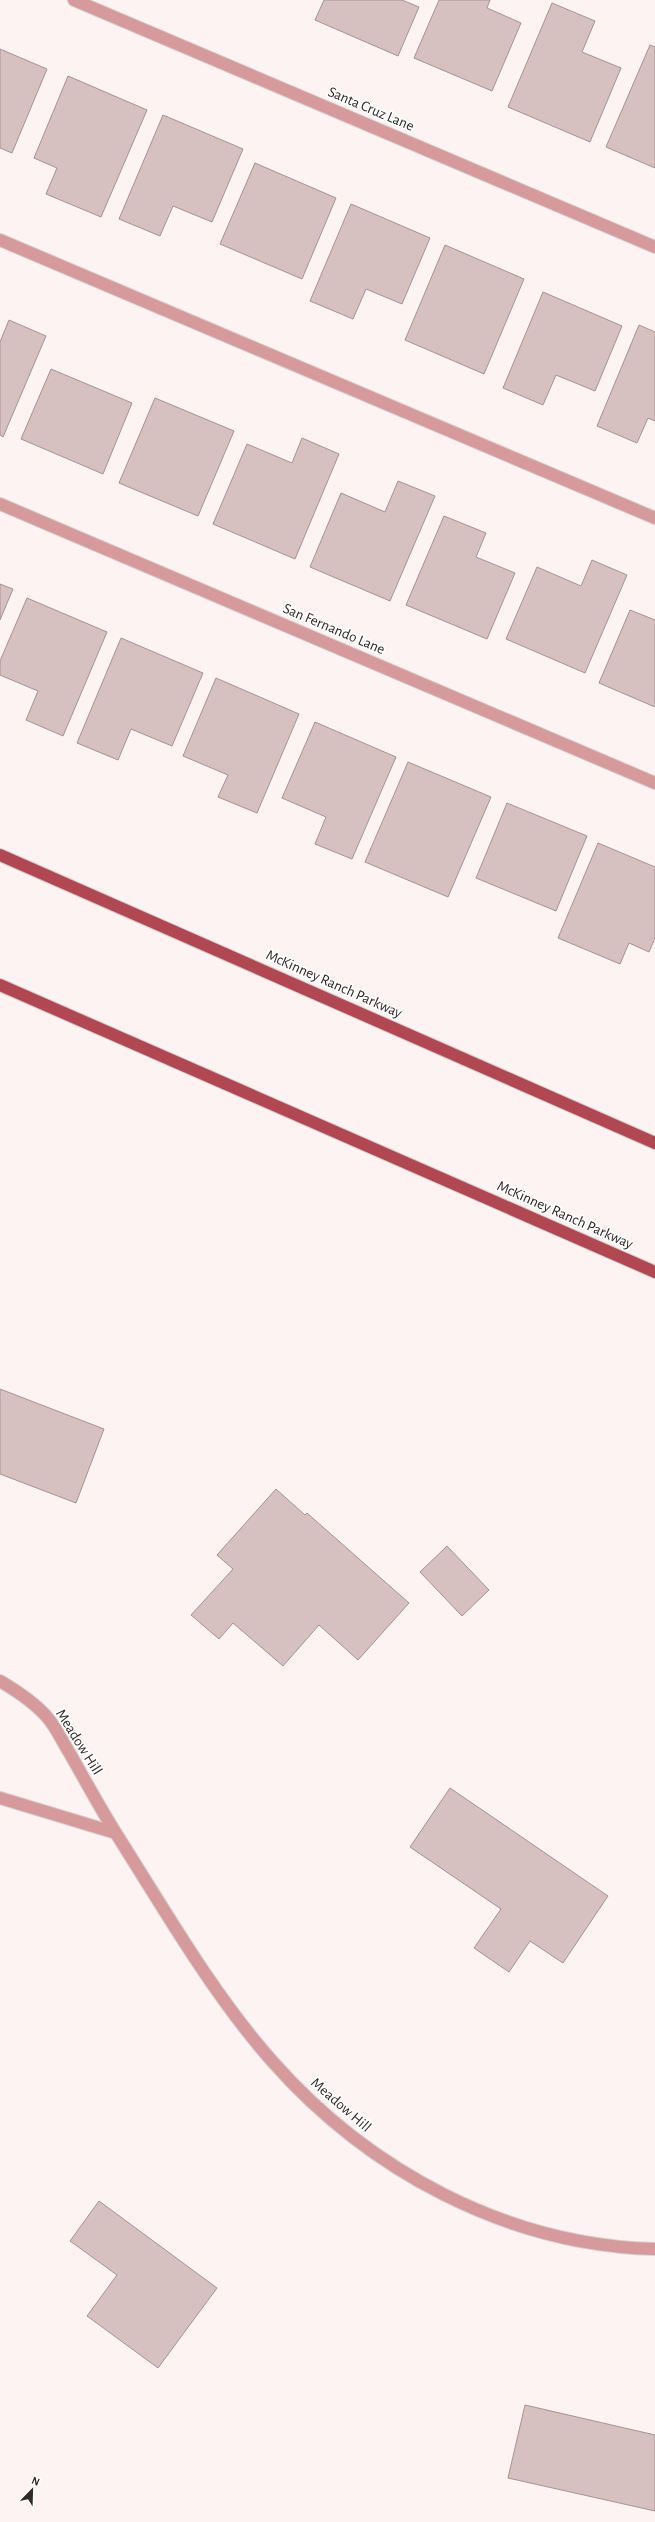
<svg xmlns="http://www.w3.org/2000/svg" width="655" height="2522" font-family="'Alegreya Sans',sans-serif">
  <style>
    .building { fill: #d7c0c0; stroke: #a89191 }
    .lines { fill: none; stroke-linecap: round; stroke-linejoin: round }
    .minor-casing { stroke: #d8cece; stroke-width: 14 }
    .major-casing { stroke: #d8cece; stroke-width: 14 }
    .minor { stroke: #d79a9c; stroke-width: 12 }
    .major { stroke: #b14851; stroke-width: 12 }
    .labels { text-anchor: middle; dominant-baseline: central; stroke-width: 3.5; stroke-linejoin: round; paint-order: stroke }
    .street-label { font-size: 15px; fill: #312828; stroke: #fff }
  </style>
  <rect width="100%" height="100%" fill="#fdf3f3"/>
  <path class="building" d="M 324,0 L 402,0 L 419,7 L 398,56 L 315,20 Z
    M 439,0 L 490,0 L 487,8 L 521,23 L 492,91 L 414,58 Z
    M 552,3 L 595,21 L 582,52 L 621,68 L 590,142 L 508,107 Z
    M 650,45 L 655,47 L 655,168 L 606,147 Z
    M 0,49 L 47,69 L 12,153 L 0,148 Z
    M 68,76 L 147,110 L 101,217 L 46,194 L 57,168 L 34,158 Z
    M 163,115 L 243,149 L 212,222 L 173,206 L 160,236 L 119,219 Z
    M 255,163 L 336,198 L 302,279 L 220,244 Z
    M 351,204 L 430,238 L 402,304 L 366,289 L 353,319 L 310,301 Z
    M 445,245 L 524,279 L 484,374 L 405,340 Z
    M 543,292 L 622,326 L 595,391 L 556,375 L 543,405 L 503,388 Z
    M 9,320 L 46,336 L 3,437 L 0,435 L 0,342 Z
    M 639,325 L 655,332 L 655,421 L 648,418 L 637,443 L 597,426 Z
    M 51,369 L 132,403 L 103,474 L 21,439 Z
    M 155,398 L 234,431 L 198,516 L 119,483 Z
    M 302,438 L 339,454 L 295,559 L 213,524 L 247,444 L 292,463 Z
    M 398,481 L 435,496 L 390,601 L 310,567 L 341,493 L 385,512 Z
    M 444,516 L 486,533 L 476,557 L 515,573 L 487,639 L 406,605 Z
    M 592,560 L 627,575 L 585,673 L 506,639 L 537,567 L 581,586 Z
    M 0,584 L 13,589 L 0,620 Z
    M 27,598 L 107,632 L 63,736 L 26,720 L 38,691 L 0,675 L 0,661 Z
    M 630,610 L 655,620 L 655,707 L 599,683 Z
    M 121,638 L 203,673 L 172,746 L 131,729 L 118,760 L 77,743 Z
    M 216,678 L 299,714 L 257,813 L 218,797 L 228,775 L 183,756 Z
    M 315,722 L 396,757 L 352,859 L 315,844 L 326,817 L 282,798 Z
    M 408,762 L 491,797 L 448,897 L 365,862 Z
    M 507,803 L 587,836 L 556,911 L 476,878 Z
    M 598,843 L 655,867 L 655,938 L 649,952 L 629,943 L 620,964 L 558,938 Z
    M 0,1389 L 104,1429 L 76,1503 L 0,1474 Z
    M 276,1489 L 305,1515 L 307,1513 L 409,1603 L 358,1660 L 319,1625 L 283,1666 L 233,1623 L 219,1639 L 191,1615 L 233,1569 L 217,1555 Z
    M 447,1546 L 489,1590 L 462,1616 L 420,1572 Z
    M 450,1788 L 608,1896 L 563,1963 L 530,1941 L 509,1972 L 474,1948 L 501,1909 L 410,1847 Z
    M 99,2201 L 217,2288 L 158,2368 L 87,2316 L 117,2275 L 70,2241 Z
    M 525,2405 L 655,2435 L 655,2511 L 508,2478 Z"/>
  <g class="lines">
    <g class="minor-casing">
      <path id="minor" d="M 74,0 L 655,247
        M 0,240 L 655,518
        M 0,504 L 655,783
        M 0,1681 C 17,1691 34,1702 47,1717 C 56,1727 62,1741 69,1752 C 85,1780 100,1808 117,1835 C 166,1912 212,1993 272,2061 C 369,2171 507,2245 655,2249
        M 0,1798 L 116,1833"/>
    </g>
    <g class="major-casing">
      <path id="major" d="M 0,855 L 655,1143
        M 0,985 L 655,1272"/>
    </g>
    <use href="#minor" class="minor"/>
    <use href="#major" class="major"/>
  </g>
  <g class="labels">
    <g class="street-label">
      <text transform="translate(371 109) rotate(23)">Santa Cruz Lane</text>
      <text transform="translate(334 629) rotate(23)">San Fernando Lane</text>
      <text transform="translate(334 984) rotate(24)">McKinney Ranch Parkway</text>
      <text transform="translate(565 1215) rotate(24)">McKinney Ranch Parkway</text>
      <text transform="translate(79 1742) rotate(58)">Meadow Hill</text>
      <text transform="translate(341 2105) rotate(41)">Meadow Hill</text>
    </g>
  </g>
  <g transform="translate(32 2490) rotate(23)" stroke="#ffffff" stroke-width="3" paint-order="stroke">
  <path d="M0-3L7 15L0 10L-7 15Z" fill="#312828"/>
  <text y="-6" font-size="11" font-weight="bold" text-anchor="middle" fill="#312828">N</text>
  </g>
</svg>
